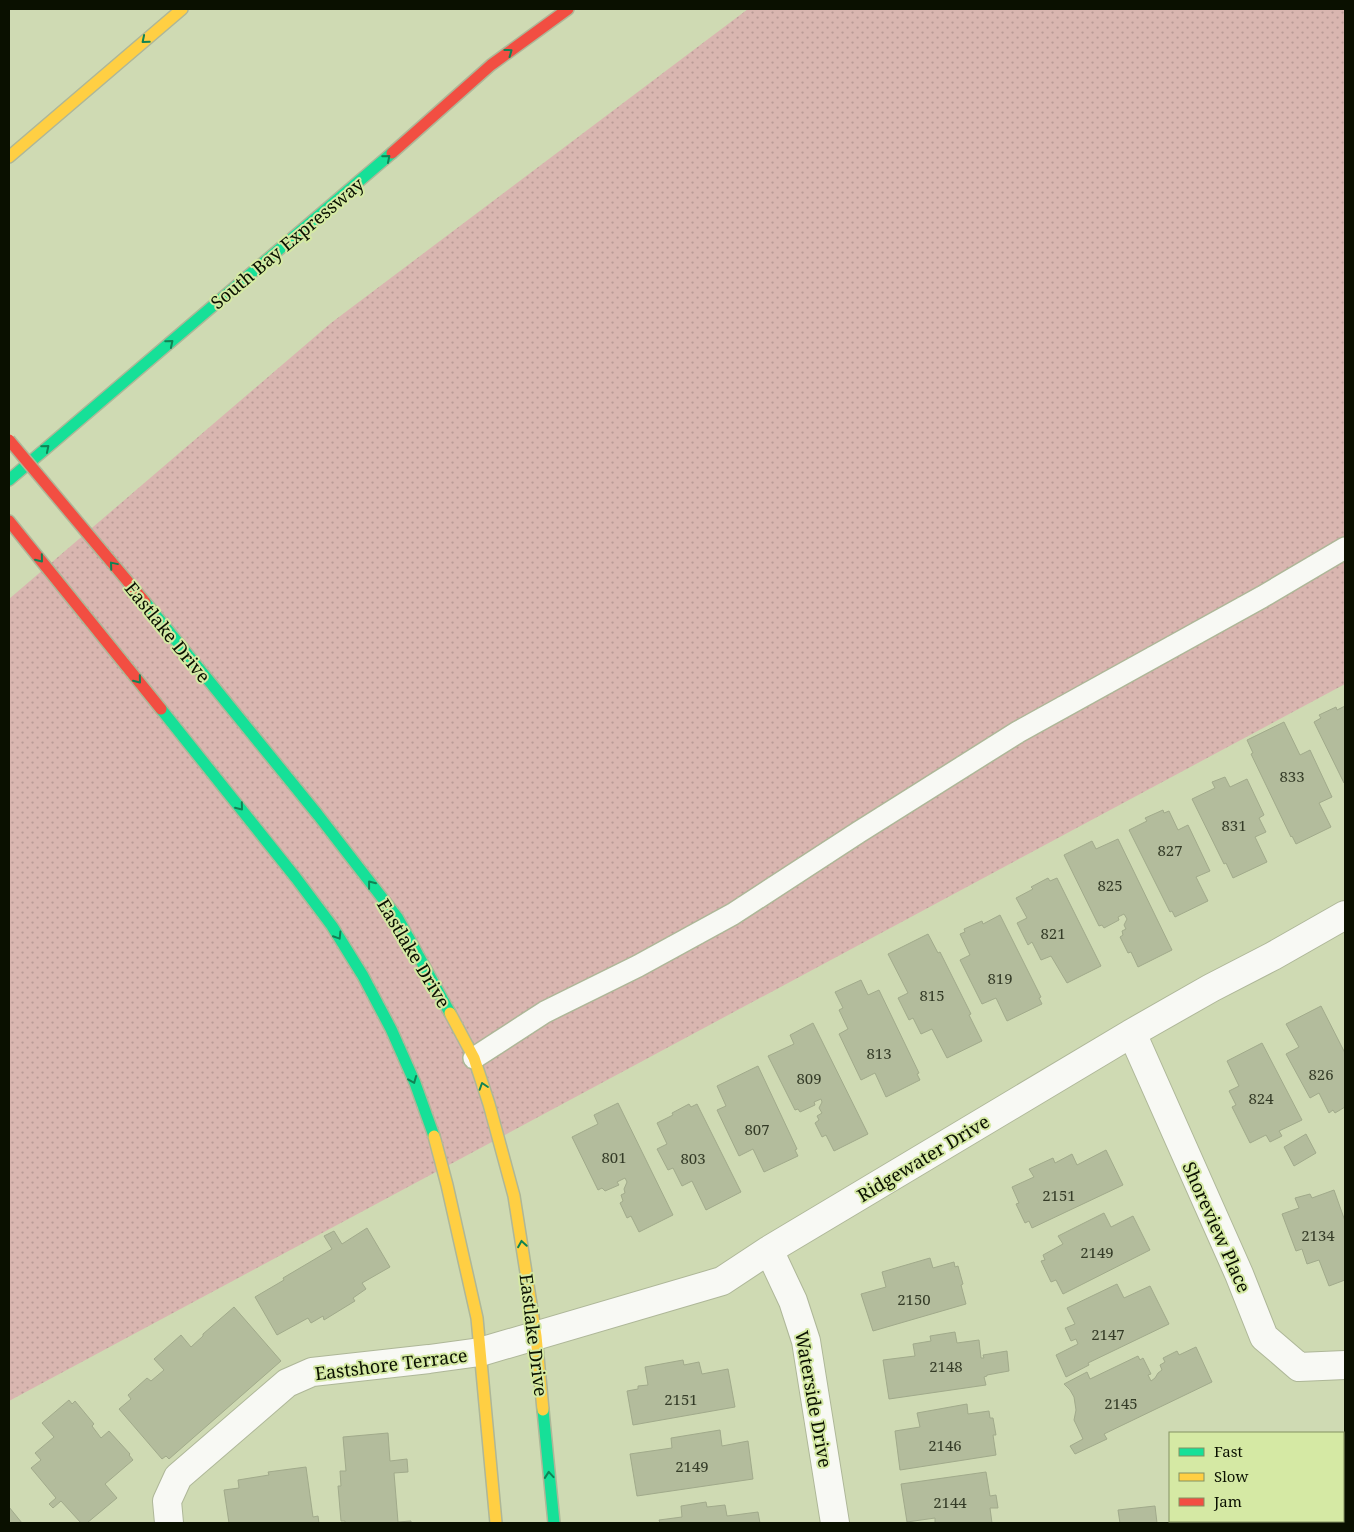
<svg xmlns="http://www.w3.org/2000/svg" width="1354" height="1532" font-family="'Noto Serif',serif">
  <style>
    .grass { fill: url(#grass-dots) }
    .building { fill: #b3bc9c; stroke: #a1aa8b }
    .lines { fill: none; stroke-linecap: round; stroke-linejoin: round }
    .lane-casing { stroke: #aeb798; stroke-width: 24 }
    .street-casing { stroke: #aeb798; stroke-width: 30 }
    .fast-casing { stroke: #aeb798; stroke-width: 14 }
    .slow-casing { stroke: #aeb798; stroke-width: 14 }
    .jam-casing { stroke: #aeb798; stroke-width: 14 }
    .lane { stroke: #f8f9f4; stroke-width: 21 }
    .street { stroke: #f8f9f4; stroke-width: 28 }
    .fast { stroke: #16e098; stroke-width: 11 }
    .slow { stroke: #ffcf43; stroke-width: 11 }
    .jam { stroke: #f24e42; stroke-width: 11 }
    .jam-bridge-casing { stroke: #aeb798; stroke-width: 14; stroke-linecap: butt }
    .jam-bridge { stroke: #f24e42; stroke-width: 11 }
    .oneway { stroke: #118254 }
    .labels { text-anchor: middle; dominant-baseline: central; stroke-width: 4; stroke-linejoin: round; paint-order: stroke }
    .number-label { font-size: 15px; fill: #343b27 }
    .street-label { font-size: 18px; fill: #0a1000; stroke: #d5e9a4 }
  </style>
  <defs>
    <pattern id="grass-dots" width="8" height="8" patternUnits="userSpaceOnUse" patternTransform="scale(1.25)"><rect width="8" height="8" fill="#d9b6b0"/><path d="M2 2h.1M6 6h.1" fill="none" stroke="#b99b96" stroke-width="1.8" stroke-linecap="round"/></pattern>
  </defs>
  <rect width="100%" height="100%" fill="#cfdab3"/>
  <path class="grass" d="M 748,9 L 1345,9 L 1345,684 L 9,1401 L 9,599 L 331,323 Z"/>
  <path class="building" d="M 1345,706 L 1345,783 L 1344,783 L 1314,722 L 1321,718 L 1319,715 L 1336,707 L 1337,710 Z
    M 1284,722 L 1300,755 L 1310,750 L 1332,797 L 1319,803 L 1331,827 L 1296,844 L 1292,836 L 1291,837 L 1251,754 L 1253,753 L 1247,740 Z
    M 1225,777 L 1230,787 L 1247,779 L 1264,815 L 1259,818 L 1266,832 L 1255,837 L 1267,862 L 1233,878 L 1226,863 L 1224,864 L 1192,799 L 1215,788 L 1212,782 Z
    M 1163,810 L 1164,813 L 1169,811 L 1178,830 L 1188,825 L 1210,871 L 1196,877 L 1208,901 L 1175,917 L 1172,911 L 1170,912 L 1129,830 L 1147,821 L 1145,818 Z
    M 1118,839 L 1172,950 L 1138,967 L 1131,952 L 1128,953 L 1120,937 L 1123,935 L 1122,931 L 1126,929 L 1124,925 L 1127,919 L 1124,914 L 1118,917 L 1119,920 L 1104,928 L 1102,925 L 1099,926 L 1064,855 L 1092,841 L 1096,849 Z
    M 1048,878 L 1050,881 L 1057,878 L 1101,966 L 1067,983 L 1051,956 L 1041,960 L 1032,942 L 1028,945 L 1017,923 L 1027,918 L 1016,898 L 1033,889 L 1031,887 Z
    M 1000,915 L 1041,997 L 1039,998 L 1042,1004 L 1007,1021 L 996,998 L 982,1004 L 960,960 L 970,955 L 960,934 L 965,932 L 964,929 L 982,921 L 983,924 Z
    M 928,934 L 938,953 L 940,952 L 971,1014 L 969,1015 L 982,1041 L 947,1058 L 932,1029 L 921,1034 L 913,1018 L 909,1020 L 898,998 L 908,993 L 888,954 Z
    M 861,980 L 868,995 L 879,990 L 919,1073 L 917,1074 L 920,1080 L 886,1097 L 875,1073 L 861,1080 L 839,1034 L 848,1029 L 839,1010 L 843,1008 L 835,992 Z
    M 1321,1006 L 1345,1053 L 1345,1107 L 1335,1113 L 1333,1110 L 1329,1113 L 1319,1093 L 1310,1098 L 1286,1054 L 1299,1047 L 1286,1024 Z
    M 813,1023 L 868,1134 L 834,1151 L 826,1135 L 822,1137 L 815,1123 L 819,1120 L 817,1116 L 822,1113 L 819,1108 L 822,1102 L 821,1099 L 814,1102 L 815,1105 L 800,1112 L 798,1109 L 795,1110 L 768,1056 L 794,1044 L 790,1035 Z
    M 1262,1043 L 1302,1120 L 1279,1131 L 1282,1136 L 1270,1142 L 1266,1135 L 1250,1143 L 1232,1107 L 1236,1105 L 1229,1091 L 1239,1086 L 1227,1061 Z
    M 758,1066 L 797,1149 L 795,1150 L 798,1156 L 764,1172 L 753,1149 L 739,1156 L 717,1110 L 726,1106 L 717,1086 Z
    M 618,1103 L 673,1215 L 639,1232 L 631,1216 L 627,1218 L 620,1203 L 623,1201 L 621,1195 L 625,1193 L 624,1189 L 627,1182 L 625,1178 L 617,1182 L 619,1185 L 605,1191 L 602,1188 L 598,1190 L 572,1137 L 598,1124 L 594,1115 Z
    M 689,1104 L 691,1107 L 697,1104 L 741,1192 L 706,1210 L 692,1181 L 682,1186 L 673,1168 L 668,1170 L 657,1149 L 667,1144 L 657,1123 L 673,1115 L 672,1113 Z
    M 1306,1134 L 1316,1153 L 1294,1166 L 1284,1147 Z
    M 1106,1150 L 1123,1185 L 1032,1228 L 1029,1221 L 1025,1223 L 1016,1204 L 1019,1203 L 1012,1187 L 1034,1177 L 1029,1169 L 1053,1158 L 1055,1163 L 1072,1154 L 1077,1165 Z
    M 1334,1190 L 1345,1221 L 1345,1280 L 1329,1286 L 1319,1260 L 1307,1264 L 1302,1249 L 1296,1251 L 1282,1214 L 1299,1208 L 1295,1198 L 1310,1194 L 1312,1198 Z
    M 1104,1213 L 1111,1227 L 1133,1216 L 1150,1250 L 1063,1294 L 1056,1280 L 1051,1282 L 1041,1261 L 1045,1260 L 1043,1255 L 1063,1244 L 1058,1236 Z
    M 367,1228 L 390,1267 L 362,1283 L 366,1289 L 353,1298 L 355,1301 L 324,1320 L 323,1316 L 311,1323 L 308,1318 L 277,1335 L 255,1297 L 284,1280 L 283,1278 L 332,1249 L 324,1236 L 334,1231 L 342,1244 Z
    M 930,1258 L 933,1268 L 954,1262 L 955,1267 L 958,1266 L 963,1284 L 961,1285 L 966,1304 L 873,1331 L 861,1294 L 886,1287 L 882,1272 Z
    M 1117,1284 L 1124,1298 L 1150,1286 L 1169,1324 L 1088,1363 L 1089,1365 L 1066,1377 L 1056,1355 L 1078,1344 L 1076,1339 L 1071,1341 L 1065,1328 L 1075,1324 L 1067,1308 Z
    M 234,1307 L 281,1361 L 169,1459 L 166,1456 L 162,1459 L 119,1409 L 131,1399 L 128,1395 L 147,1378 L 151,1381 L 164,1370 L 154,1359 L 181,1335 L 191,1347 L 203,1336 L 203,1334 Z
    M 955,1332 L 957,1343 L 979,1340 L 981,1358 L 984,1358 L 983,1355 L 1007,1351 L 1009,1371 L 987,1375 L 987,1376 L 984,1377 L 986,1385 L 889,1399 L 883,1360 L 915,1356 L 913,1344 L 931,1341 L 930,1336 Z
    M 1196,1347 L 1212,1382 L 1104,1434 L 1107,1439 L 1075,1454 L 1070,1446 L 1083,1439 L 1074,1420 L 1076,1410 L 1074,1397 L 1070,1390 L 1064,1384 L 1087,1372 L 1090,1379 L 1138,1356 L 1140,1360 L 1143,1358 L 1151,1374 L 1148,1375 L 1151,1381 L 1155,1378 L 1158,1373 L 1162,1370 L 1160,1365 L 1165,1362 L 1163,1358 L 1177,1351 L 1179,1355 Z
    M 683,1360 L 684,1365 L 699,1362 L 702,1374 L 728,1369 L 735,1407 L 633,1425 L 627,1391 L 638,1389 L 638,1386 L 648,1385 L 645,1367 Z
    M 69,1400 L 72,1404 L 75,1401 L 94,1424 L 92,1426 L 101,1438 L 109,1431 L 130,1454 L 129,1455 L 133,1460 L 105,1484 L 117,1498 L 87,1523 L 81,1523 L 61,1501 L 53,1508 L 49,1504 L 56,1498 L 31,1468 L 41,1460 L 35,1453 L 54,1437 L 42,1423 Z
    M 967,1404 L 968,1414 L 989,1411 L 990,1418 L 993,1418 L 996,1435 L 993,1435 L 996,1455 L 900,1470 L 895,1431 L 920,1427 L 917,1413 Z
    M 720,1430 L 722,1446 L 748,1441 L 753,1479 L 637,1496 L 630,1454 L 672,1448 L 671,1438 Z
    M 388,1433 L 390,1461 L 407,1459 L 408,1472 L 394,1473 L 398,1522 L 411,1521 L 411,1523 L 345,1523 L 345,1521 L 341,1521 L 338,1486 L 341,1486 L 340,1471 L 346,1471 L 343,1437 Z
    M 1343,1452 L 1345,1452 L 1345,1523 L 1316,1523 L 1315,1521 L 1343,1521 Z
    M 306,1467 L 313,1517 L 318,1516 L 319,1523 L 229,1523 L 224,1490 L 239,1488 L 238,1480 L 269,1475 L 268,1472 Z
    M 986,1472 L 990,1496 L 996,1495 L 998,1508 L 990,1508 L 992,1523 L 935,1523 L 935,1518 L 907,1522 L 901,1484 Z
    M 706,1502 L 707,1507 L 725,1505 L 727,1516 L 758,1512 L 760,1523 L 660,1523 L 659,1520 L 682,1517 L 681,1506 Z
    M 1155,1506 L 1157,1523 L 1120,1523 L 1118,1510 Z
    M 9,1507 L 22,1523 L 9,1523 Z
    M 1178,1521 L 1229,1521 L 1229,1523 L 1178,1523 Z
    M 1245,1521 L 1302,1521 L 1302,1523 L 1246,1523 Z"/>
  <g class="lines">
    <g class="lane-casing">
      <path id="lane" d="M 474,1058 L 545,1012 L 638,966 L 733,914 L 859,832 L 1018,732 L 1262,597 L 1345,548"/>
    </g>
    <g class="street-casing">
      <path id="street" d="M 1132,1033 L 1239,1274 L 1264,1337 L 1299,1367 L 1345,1365
        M 769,1250 L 793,1301 L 806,1341 L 835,1523
        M 169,1523 L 167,1501 L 178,1477 L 287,1383 L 312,1372 L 429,1359 L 480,1352 L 722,1281 L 769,1250 L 1132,1033 L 1211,988 L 1273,956 L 1345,915"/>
    </g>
    <g class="fast-casing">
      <path id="fast" d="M 9,480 L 392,153
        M 145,602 L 318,815 L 397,917 L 450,1013
        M 161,709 L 296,878 L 332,926 L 363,976 L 391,1029 L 415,1083 L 434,1136
        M 543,1410 L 554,1523"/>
    </g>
    <g class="slow-casing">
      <path id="slow" d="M 9,157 L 182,9
        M 450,1013 L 474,1058 L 489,1104 L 514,1196 L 536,1336 L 543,1410
        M 434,1136 L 447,1185 L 477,1318 L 496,1523"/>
    </g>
    <g class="jam-casing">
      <path id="jam" d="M 392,153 L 491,65 L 568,9
        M 9,521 L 161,709"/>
    </g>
    <use href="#lane" class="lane"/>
    <use href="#street" class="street"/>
    <use href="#fast" class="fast"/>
    <use href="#slow" class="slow"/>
    <use href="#jam" class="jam"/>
    <g class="jam-bridge-casing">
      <path id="jam-bridge" d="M 9,440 L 145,602"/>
    </g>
    <use href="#jam-bridge" class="jam-bridge"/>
  </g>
  <defs><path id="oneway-chevron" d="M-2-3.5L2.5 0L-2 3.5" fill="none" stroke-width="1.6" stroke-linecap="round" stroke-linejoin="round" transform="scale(1.25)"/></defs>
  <g class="oneway">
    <use href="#oneway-chevron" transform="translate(145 40) rotate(140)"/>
    <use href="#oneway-chevron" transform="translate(509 52) rotate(-36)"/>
    <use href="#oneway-chevron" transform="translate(387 158) rotate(-40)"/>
    <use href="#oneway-chevron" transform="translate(170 343) rotate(-40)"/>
    <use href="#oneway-chevron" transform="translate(46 448) rotate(-40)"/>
    <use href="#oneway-chevron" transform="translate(40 559) rotate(51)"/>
    <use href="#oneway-chevron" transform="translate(113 565) rotate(-130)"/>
    <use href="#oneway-chevron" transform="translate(138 680) rotate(51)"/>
    <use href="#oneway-chevron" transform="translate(240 807) rotate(51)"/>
    <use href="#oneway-chevron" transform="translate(371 884) rotate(-128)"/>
    <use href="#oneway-chevron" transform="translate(338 936) rotate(58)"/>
    <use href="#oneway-chevron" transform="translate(413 1080) rotate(68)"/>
    <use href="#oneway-chevron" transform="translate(483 1086) rotate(-108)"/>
    <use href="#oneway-chevron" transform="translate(522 1244) rotate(-99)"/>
    <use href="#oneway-chevron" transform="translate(549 1475) rotate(-95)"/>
  </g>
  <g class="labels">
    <g class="number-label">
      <text x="1292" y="776">833</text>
      <text x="1234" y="825">831</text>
      <text x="1170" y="850">827</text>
      <text x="1110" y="885">825</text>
      <text x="1053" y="933">821</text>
      <text x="1000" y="978">819</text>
      <text x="932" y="995">815</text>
      <text x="879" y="1053">813</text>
      <text x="1321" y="1074">826</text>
      <text x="809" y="1078">809</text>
      <text x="1261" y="1098">824</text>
      <text x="757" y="1129">807</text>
      <text x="614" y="1157">801</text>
      <text x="693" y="1158">803</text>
      <text x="1059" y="1195">2151</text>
      <text x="1318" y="1235">2134</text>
      <text x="1097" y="1252">2149</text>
      <text x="914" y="1299">2150</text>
      <text x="1108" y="1334">2147</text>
      <text x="946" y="1366">2148</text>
      <text x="681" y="1399">2151</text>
      <text x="1121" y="1403">2145</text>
      <text x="945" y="1445">2146</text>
      <text x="692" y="1466">2149</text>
      <text x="950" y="1502">2144</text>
    </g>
    <g class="street-label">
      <text transform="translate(287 243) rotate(-40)">South Bay Expressway</text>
      <text transform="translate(168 632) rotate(51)">Eastlake Drive</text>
      <text transform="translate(414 953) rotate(59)">Eastlake Drive</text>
      <text transform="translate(923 1158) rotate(-31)">Ridgewater Drive</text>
      <text transform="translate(1217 1227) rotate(66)">Shoreview Place</text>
      <text transform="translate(534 1335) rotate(83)">Eastlake Drive</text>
      <text transform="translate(391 1364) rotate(-7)">Eastshore Terrace</text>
      <text transform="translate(814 1399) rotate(80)">Waterside Drive</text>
    </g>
  </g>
  <rect width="1354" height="1532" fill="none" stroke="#0a1000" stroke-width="20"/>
  <rect x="1169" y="1432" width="175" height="90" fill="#d5e9a4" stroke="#849262"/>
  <rect x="1179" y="1448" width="25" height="8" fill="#16e098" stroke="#849262"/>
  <text x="1214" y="1457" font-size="15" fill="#0a1000">Fast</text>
  <rect x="1179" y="1473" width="25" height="8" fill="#ffcf43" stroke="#849262"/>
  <text x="1214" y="1482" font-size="15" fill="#0a1000">Slow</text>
  <rect x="1179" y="1498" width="25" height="8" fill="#f24e42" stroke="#849262"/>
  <text x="1214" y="1507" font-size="15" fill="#0a1000">Jam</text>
</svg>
